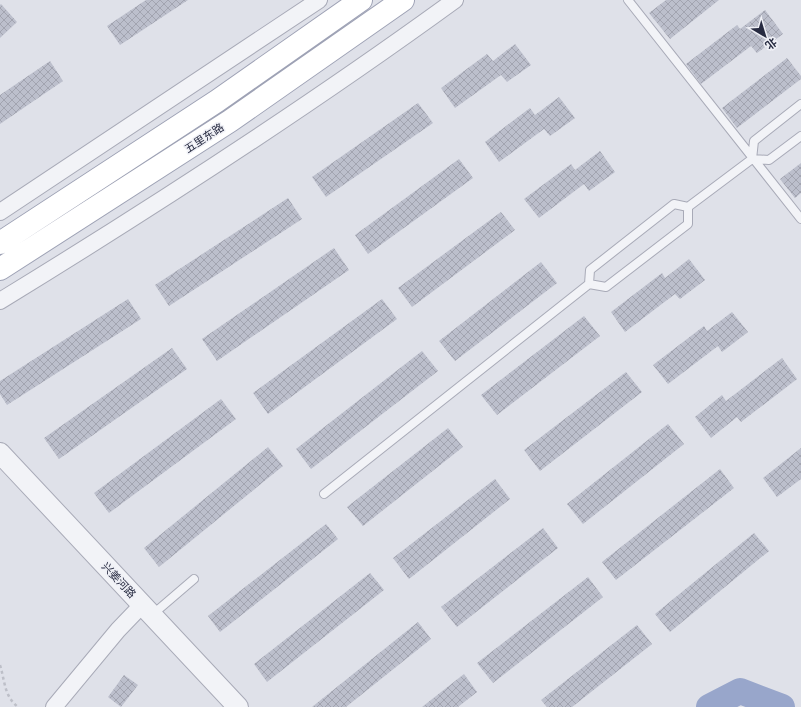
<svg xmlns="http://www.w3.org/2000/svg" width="801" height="707" font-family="'Archivo Narrow','Noto Sans SC',sans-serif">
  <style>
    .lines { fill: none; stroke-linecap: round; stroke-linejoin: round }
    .river { stroke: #98a6cb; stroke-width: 26 }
    .building { fill: url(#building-cross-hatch) }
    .service-casing { stroke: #a8aab7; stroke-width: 10 }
    .minor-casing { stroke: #a8aab7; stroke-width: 18 }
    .tertiary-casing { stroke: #a8aab7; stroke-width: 22 }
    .primary-casing { stroke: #9ea2b5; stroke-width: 24 }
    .path { stroke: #bdbfc8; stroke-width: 2.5; stroke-dasharray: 3 3; stroke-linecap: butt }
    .service { stroke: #f2f3f7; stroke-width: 8 }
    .minor { stroke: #f2f3f7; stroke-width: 16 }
    .tertiary { stroke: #f2f3f7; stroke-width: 20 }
    .primary { stroke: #fff; stroke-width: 22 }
    .labels { text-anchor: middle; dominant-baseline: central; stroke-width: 3; stroke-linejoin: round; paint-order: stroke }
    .street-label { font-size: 11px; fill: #272b41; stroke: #eff0f6 }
  </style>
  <defs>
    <pattern id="building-cross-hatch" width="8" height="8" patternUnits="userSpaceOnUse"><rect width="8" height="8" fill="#bcbfcc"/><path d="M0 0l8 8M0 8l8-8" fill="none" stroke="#a2a4b0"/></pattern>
  </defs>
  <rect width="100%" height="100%" fill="#dfe1e9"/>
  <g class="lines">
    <path class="river" d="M 709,707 L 740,691 L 782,707"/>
  </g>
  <path class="building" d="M 146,0 L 188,0 L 120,45 L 107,26 Z
    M 666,0 L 719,0 L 670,39 L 649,13 Z
    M 1,4 L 17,22 L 0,38 L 0,5 Z
    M 765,10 L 783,34 L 757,53 L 751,46 L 701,84 L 686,64 L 737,25 L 740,29 Z
    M 515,44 L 531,65 L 507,82 L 501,75 L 455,108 L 441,88 L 487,54 L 493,61 Z
    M 787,58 L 801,76 L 801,79 L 737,128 L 722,108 Z
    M 50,61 L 63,81 L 0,124 L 0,95 Z
    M 559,97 L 575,118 L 550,136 L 544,129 L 499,162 L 485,142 L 530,108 L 535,115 Z
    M 418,103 L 433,123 L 326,197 L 312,177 Z
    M 600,151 L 615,172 L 589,191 L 584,184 L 539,218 L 524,199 L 571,164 L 575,170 Z
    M 459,159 L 473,178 L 368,254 L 355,235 Z
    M 801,163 L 801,193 L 795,198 L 780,179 Z
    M 288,198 L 302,219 L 169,306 L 155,285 Z
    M 501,212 L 515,230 L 412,307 L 398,288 Z
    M 334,248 L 349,270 L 217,361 L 202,339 Z
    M 689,259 L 705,280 L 680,299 L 675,294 L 625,332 L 611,312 L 662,273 L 665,278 Z
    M 541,262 L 557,283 L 455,361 L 439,341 Z
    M 128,299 L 141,319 L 7,405 L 0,394 L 0,381 Z
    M 382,299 L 397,319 L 268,414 L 253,393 Z
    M 732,312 L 748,332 L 722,352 L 718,346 L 668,384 L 653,365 L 704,326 L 707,331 Z
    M 584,316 L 600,336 L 497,415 L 481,395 Z
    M 172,348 L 187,369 L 59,459 L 44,438 Z
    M 422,351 L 438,371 L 311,469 L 296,449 Z
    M 782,358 L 797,379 L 741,422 L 737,417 L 711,438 L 695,417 L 722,395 L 726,401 Z
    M 626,372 L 642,392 L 540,471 L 524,450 Z
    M 221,399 L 236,419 L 109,513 L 94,493 Z
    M 668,424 L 684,444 L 583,524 L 567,504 Z
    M 448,428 L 463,447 L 363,526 L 347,507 Z
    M 268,447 L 283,466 L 159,567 L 144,548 Z
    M 801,448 L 801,479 L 777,497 L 763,478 Z
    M 720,469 L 734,488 L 616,580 L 602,562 Z
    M 495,479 L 510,499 L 409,579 L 393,558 Z
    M 326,524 L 338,539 L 220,632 L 208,616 Z
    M 543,528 L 558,548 L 457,627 L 441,607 Z
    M 754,533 L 769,551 L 670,632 L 655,614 Z
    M 370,573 L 384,590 L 267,682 L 254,664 Z
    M 588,577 L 603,597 L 493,683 L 477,663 Z
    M 418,622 L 431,639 L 346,707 L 312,707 Z
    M 637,625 L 652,644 L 572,707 L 547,707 L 541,700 Z
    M 464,674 L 477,692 L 458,707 L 422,707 Z
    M 124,675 L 138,685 L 121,707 L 108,697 Z"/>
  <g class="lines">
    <g class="service-casing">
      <path id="service" d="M 628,0 L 801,219
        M 801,104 L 754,141 L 752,159 L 769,160 L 801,136
        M 589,284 L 606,287 L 688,224 L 688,207
        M 324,494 L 589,284 L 590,270 L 674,204 L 688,207 L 752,159
        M 152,615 L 194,579"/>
    </g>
    <g class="minor-casing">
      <path id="minor" d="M 0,212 L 319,0
        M 0,301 C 155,206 308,107 455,0
        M 54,707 L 118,630 L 142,605"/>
    </g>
    <g class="tertiary-casing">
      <path id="tertiary" d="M 0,453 L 238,707"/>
    </g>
    <g class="primary-casing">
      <path id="primary" d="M 0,243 L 217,101 L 361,0
        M 0,269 L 230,121 L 403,0"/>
    </g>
    <path class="path" d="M 0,665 C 5,681 4,696 18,707"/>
    <use href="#service" class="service"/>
    <use href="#minor" class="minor"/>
    <use href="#tertiary" class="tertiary"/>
    <use href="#primary" class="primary"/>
  </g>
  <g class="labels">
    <g class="street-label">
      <text transform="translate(204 138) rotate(-33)">五里东路</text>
      <text transform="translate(119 580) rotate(47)">兴姜河路</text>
    </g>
  </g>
  <g transform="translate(765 36) rotate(142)" stroke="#eff0f6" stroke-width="3" paint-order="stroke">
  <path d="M0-3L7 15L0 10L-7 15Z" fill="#272b41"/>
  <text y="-6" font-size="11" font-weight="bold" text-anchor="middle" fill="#272b41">北</text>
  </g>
</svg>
